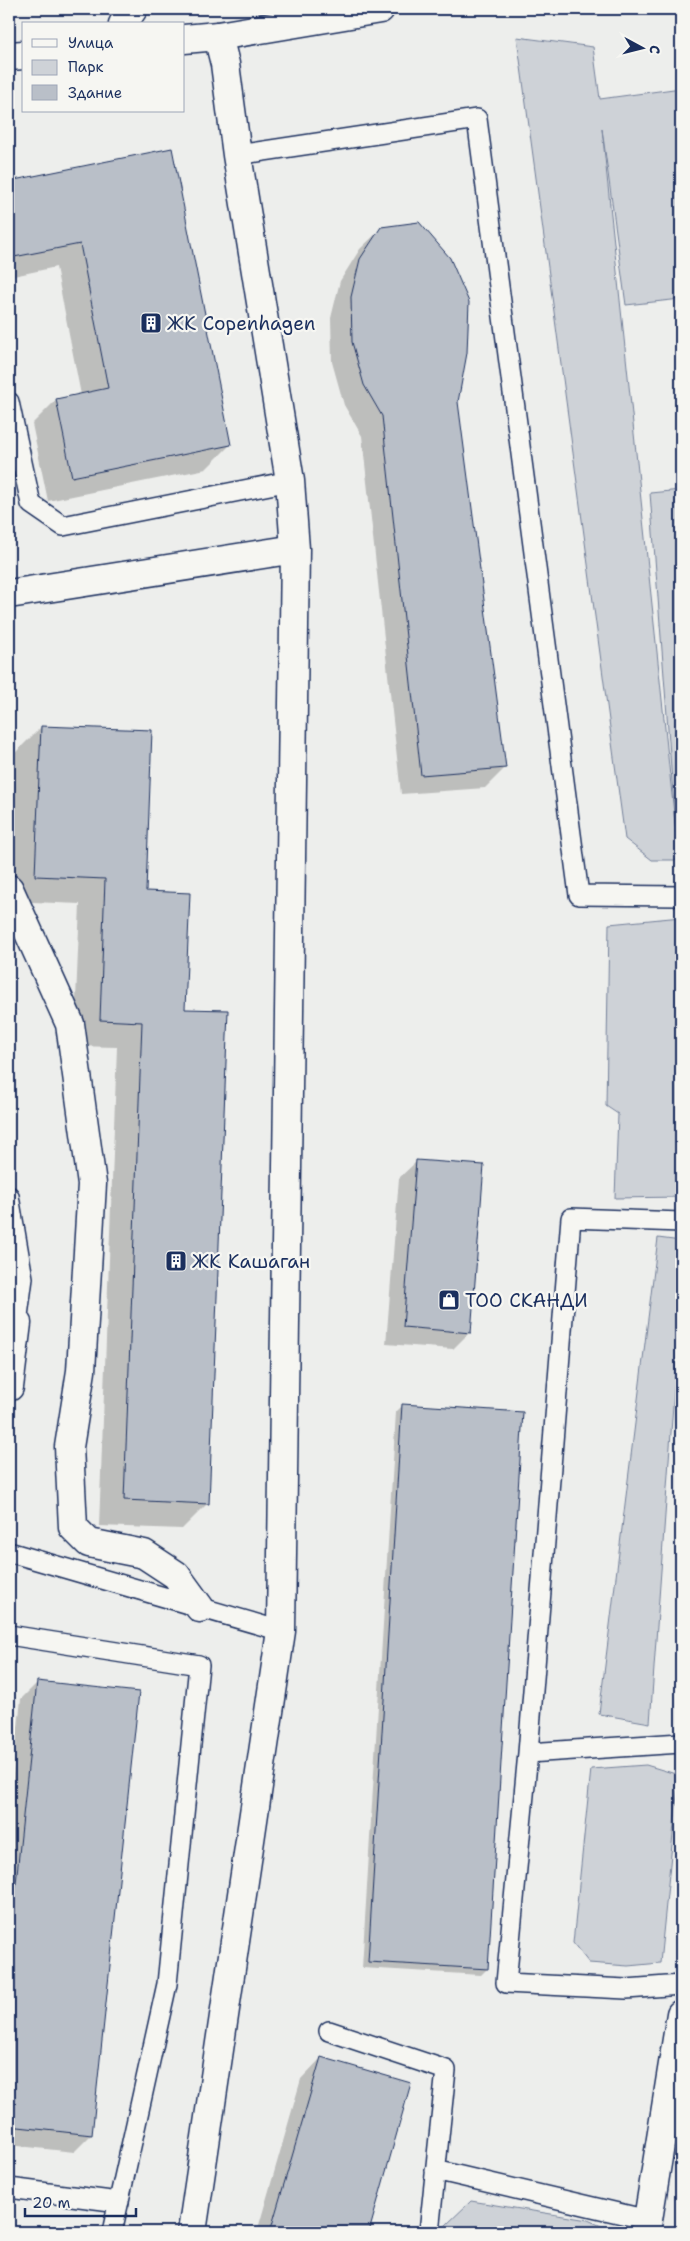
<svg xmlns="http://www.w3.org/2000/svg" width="690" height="2241" font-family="'Shantell Sans',sans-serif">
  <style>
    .green { fill: #ced2d7; stroke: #74809a }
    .shadow { fill: #0003 }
    .building { fill: #b9bfc8; stroke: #1b2f5e }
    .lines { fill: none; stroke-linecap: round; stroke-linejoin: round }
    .service-casing { stroke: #1b2f5e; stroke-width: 22 }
    .minor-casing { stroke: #1b2f5e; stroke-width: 31 }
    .tertiary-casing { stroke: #1b2f5e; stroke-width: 31 }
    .service { stroke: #f6f6f2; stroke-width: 19 }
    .minor { stroke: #f6f6f2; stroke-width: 28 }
    .tertiary { stroke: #f6f6f2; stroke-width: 28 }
    .labels { text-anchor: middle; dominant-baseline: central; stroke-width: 4.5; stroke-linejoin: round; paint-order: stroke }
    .poi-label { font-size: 19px; fill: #1b2f5e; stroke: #f6f6f2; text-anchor: start }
  </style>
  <rect width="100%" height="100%" fill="#edeeec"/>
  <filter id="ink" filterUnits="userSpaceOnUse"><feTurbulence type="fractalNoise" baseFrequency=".02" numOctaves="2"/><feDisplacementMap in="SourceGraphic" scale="10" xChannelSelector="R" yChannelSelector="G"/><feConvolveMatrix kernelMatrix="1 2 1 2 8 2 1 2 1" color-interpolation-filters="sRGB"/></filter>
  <g filter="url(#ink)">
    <path class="green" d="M 517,37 L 593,47 L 600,99 L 681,88 L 681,299 L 626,305 L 602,129 L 676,833 L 650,493 L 681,490 L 681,859 L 679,860 L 652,860 L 625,839 Z
      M 681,917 L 681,1197 L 615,1198 L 618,1114 L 606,1106 L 609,924 Z
      M 658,1238 L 681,1241 L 681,1294 L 650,1723 L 599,1714 Z
      M 646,1765 L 679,1775 L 660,1963 L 628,1966 L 589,1963 L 573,1943 L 591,1769 Z
      M 471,2201 L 588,2220 L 614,2232 L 443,2232 L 445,2226 Z"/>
    <path class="shadow" d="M 171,150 L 230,445 L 206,469 L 48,501 L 32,424 L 56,400 L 81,395 L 56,267 L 9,277 L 9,182 Z
      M 381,229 L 457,402 L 505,768 L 485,788 L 401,794 L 362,436 L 344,405 L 332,362 L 331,318 L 340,281 L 360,249 Z
      M 41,727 L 145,892 L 184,1010 L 208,1503 L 182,1529 L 99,1526 L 117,1047 L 74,1046 L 80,904 L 9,901 L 15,753 Z
      M 416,1162 L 470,1332 L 453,1349 L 386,1344 L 399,1178 Z
      M 402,1406 L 487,1969 L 481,1975 L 362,1968 L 396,1412 Z
      M 38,1682 L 91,2135 L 74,2152 L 9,2145 L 9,1814 L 21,1699 Z
      M 321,2058 L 410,2084 L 368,2232 L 257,2232 L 301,2079 Z"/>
    <path class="building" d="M 172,148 L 231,445 L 72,477 L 56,399 L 108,388 L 80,244 L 9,258 L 9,181 Z
      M 419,222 L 450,258 L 469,302 L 467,353 L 458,402 L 506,768 L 421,775 L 382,416 L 364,385 L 352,342 L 351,297 L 360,259 L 381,227 Z
      M 41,726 L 152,730 L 146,891 L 190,893 L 185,1009 L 228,1010 L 209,1504 L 124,1500 L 142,1022 L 100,1020 L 105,879 L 35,876 Z
      M 416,1160 L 484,1165 L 471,1333 L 403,1327 Z
      M 402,1404 L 523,1412 L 488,1969 L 368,1962 Z
      M 37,1681 L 139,1692 L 92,2135 L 9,2126 L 9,1951 Z
      M 321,2057 L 411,2083 L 369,2232 L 270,2232 Z"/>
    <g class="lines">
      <g class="service-casing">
        <path id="service" d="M 237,155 L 477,119 L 579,895 L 681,896
          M 9,402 L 31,504 L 63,526 L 290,481
          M 9,1196 L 23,1278 L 17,1323 L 9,1325
          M 681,1222 L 571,1218 L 528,1753 L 506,1983 L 626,1989 L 681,1985
          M 9,1552 L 281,1631
          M 9,1635 L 199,1665 L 167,1984 L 112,2232
          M 528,1753 L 681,1743
          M 329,2031 L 446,2070 L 429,2232
          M 435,2170 L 648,2220
          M 9,2188 L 119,2202"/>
      </g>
      <g class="minor-casing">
        <path id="minor" d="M 9,594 L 295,549
          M 9,889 L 70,1024 L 92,1184 L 81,1371 L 69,1447 L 73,1527 L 89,1543 L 144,1554 L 176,1575 L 200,1608
          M 9,1387 L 17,1323
          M 192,2232 L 281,1631 L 295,549 L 290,481 L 237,155 L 225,64 L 218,36
          M 646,2232 L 681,2014"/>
      </g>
      <g class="tertiary-casing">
        <path id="tertiary" d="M 123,24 L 133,9
          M 184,39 L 218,36 L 380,9
          M 9,56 L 24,55"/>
      </g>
      <use href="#service" class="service"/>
      <use href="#minor" class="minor"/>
      <use href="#tertiary" class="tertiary"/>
    </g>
  </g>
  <defs>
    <g id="building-square" transform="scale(1.125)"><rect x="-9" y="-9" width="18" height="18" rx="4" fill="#1b2f5e" stroke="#f6f6f2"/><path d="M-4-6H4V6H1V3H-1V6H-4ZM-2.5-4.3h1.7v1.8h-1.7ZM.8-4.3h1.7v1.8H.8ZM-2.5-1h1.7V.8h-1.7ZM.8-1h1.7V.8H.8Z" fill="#fff"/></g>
    <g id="shop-square" transform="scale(1.125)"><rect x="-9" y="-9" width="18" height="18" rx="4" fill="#1b2f5e" stroke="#f6f6f2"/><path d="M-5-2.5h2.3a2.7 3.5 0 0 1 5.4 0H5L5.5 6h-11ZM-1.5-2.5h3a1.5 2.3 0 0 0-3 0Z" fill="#fff"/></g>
  </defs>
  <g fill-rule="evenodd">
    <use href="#building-square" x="151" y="323"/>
    <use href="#building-square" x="176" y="1261"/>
    <use href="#shop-square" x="449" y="1300"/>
  </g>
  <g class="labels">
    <g class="poi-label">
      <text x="167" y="323">ЖК Copenhagen</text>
      <text x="192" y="1261">ЖК Кашаган</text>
      <text x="465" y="1300">ТОО СКАНДИ</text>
    </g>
  </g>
  <rect width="690" height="2241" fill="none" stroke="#f6f6f2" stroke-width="30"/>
  <rect x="15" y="15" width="660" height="2211" fill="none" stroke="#1b2f5e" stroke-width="2" filter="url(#ink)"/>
  <rect x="22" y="22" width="162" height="90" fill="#f6f6f2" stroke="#9ea6b7"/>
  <rect x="32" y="39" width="25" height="8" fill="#f6f6f2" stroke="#9ea6b7"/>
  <text x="68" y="48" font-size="15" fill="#1b2f5e">Улица</text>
  <rect x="32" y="60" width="25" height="15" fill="#ced2d7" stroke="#9ea6b7"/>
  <text x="68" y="72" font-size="15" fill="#1b2f5e">Парк</text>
  <rect x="32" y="85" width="25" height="15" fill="#b9bfc8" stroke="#9ea6b7"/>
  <text x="68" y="98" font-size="15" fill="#1b2f5e">Здание</text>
  <g transform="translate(642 48) rotate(97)" stroke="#f6f6f2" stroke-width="4" paint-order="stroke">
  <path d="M0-4L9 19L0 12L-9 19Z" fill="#1b2f5e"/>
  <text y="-8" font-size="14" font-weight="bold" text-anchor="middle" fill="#1b2f5e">С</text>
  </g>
  <path d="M25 2208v8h111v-8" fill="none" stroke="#1b2f5e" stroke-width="2.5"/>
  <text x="32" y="2208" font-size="15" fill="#1b2f5e" stroke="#f6f6f2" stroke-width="4" paint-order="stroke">20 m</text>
</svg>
